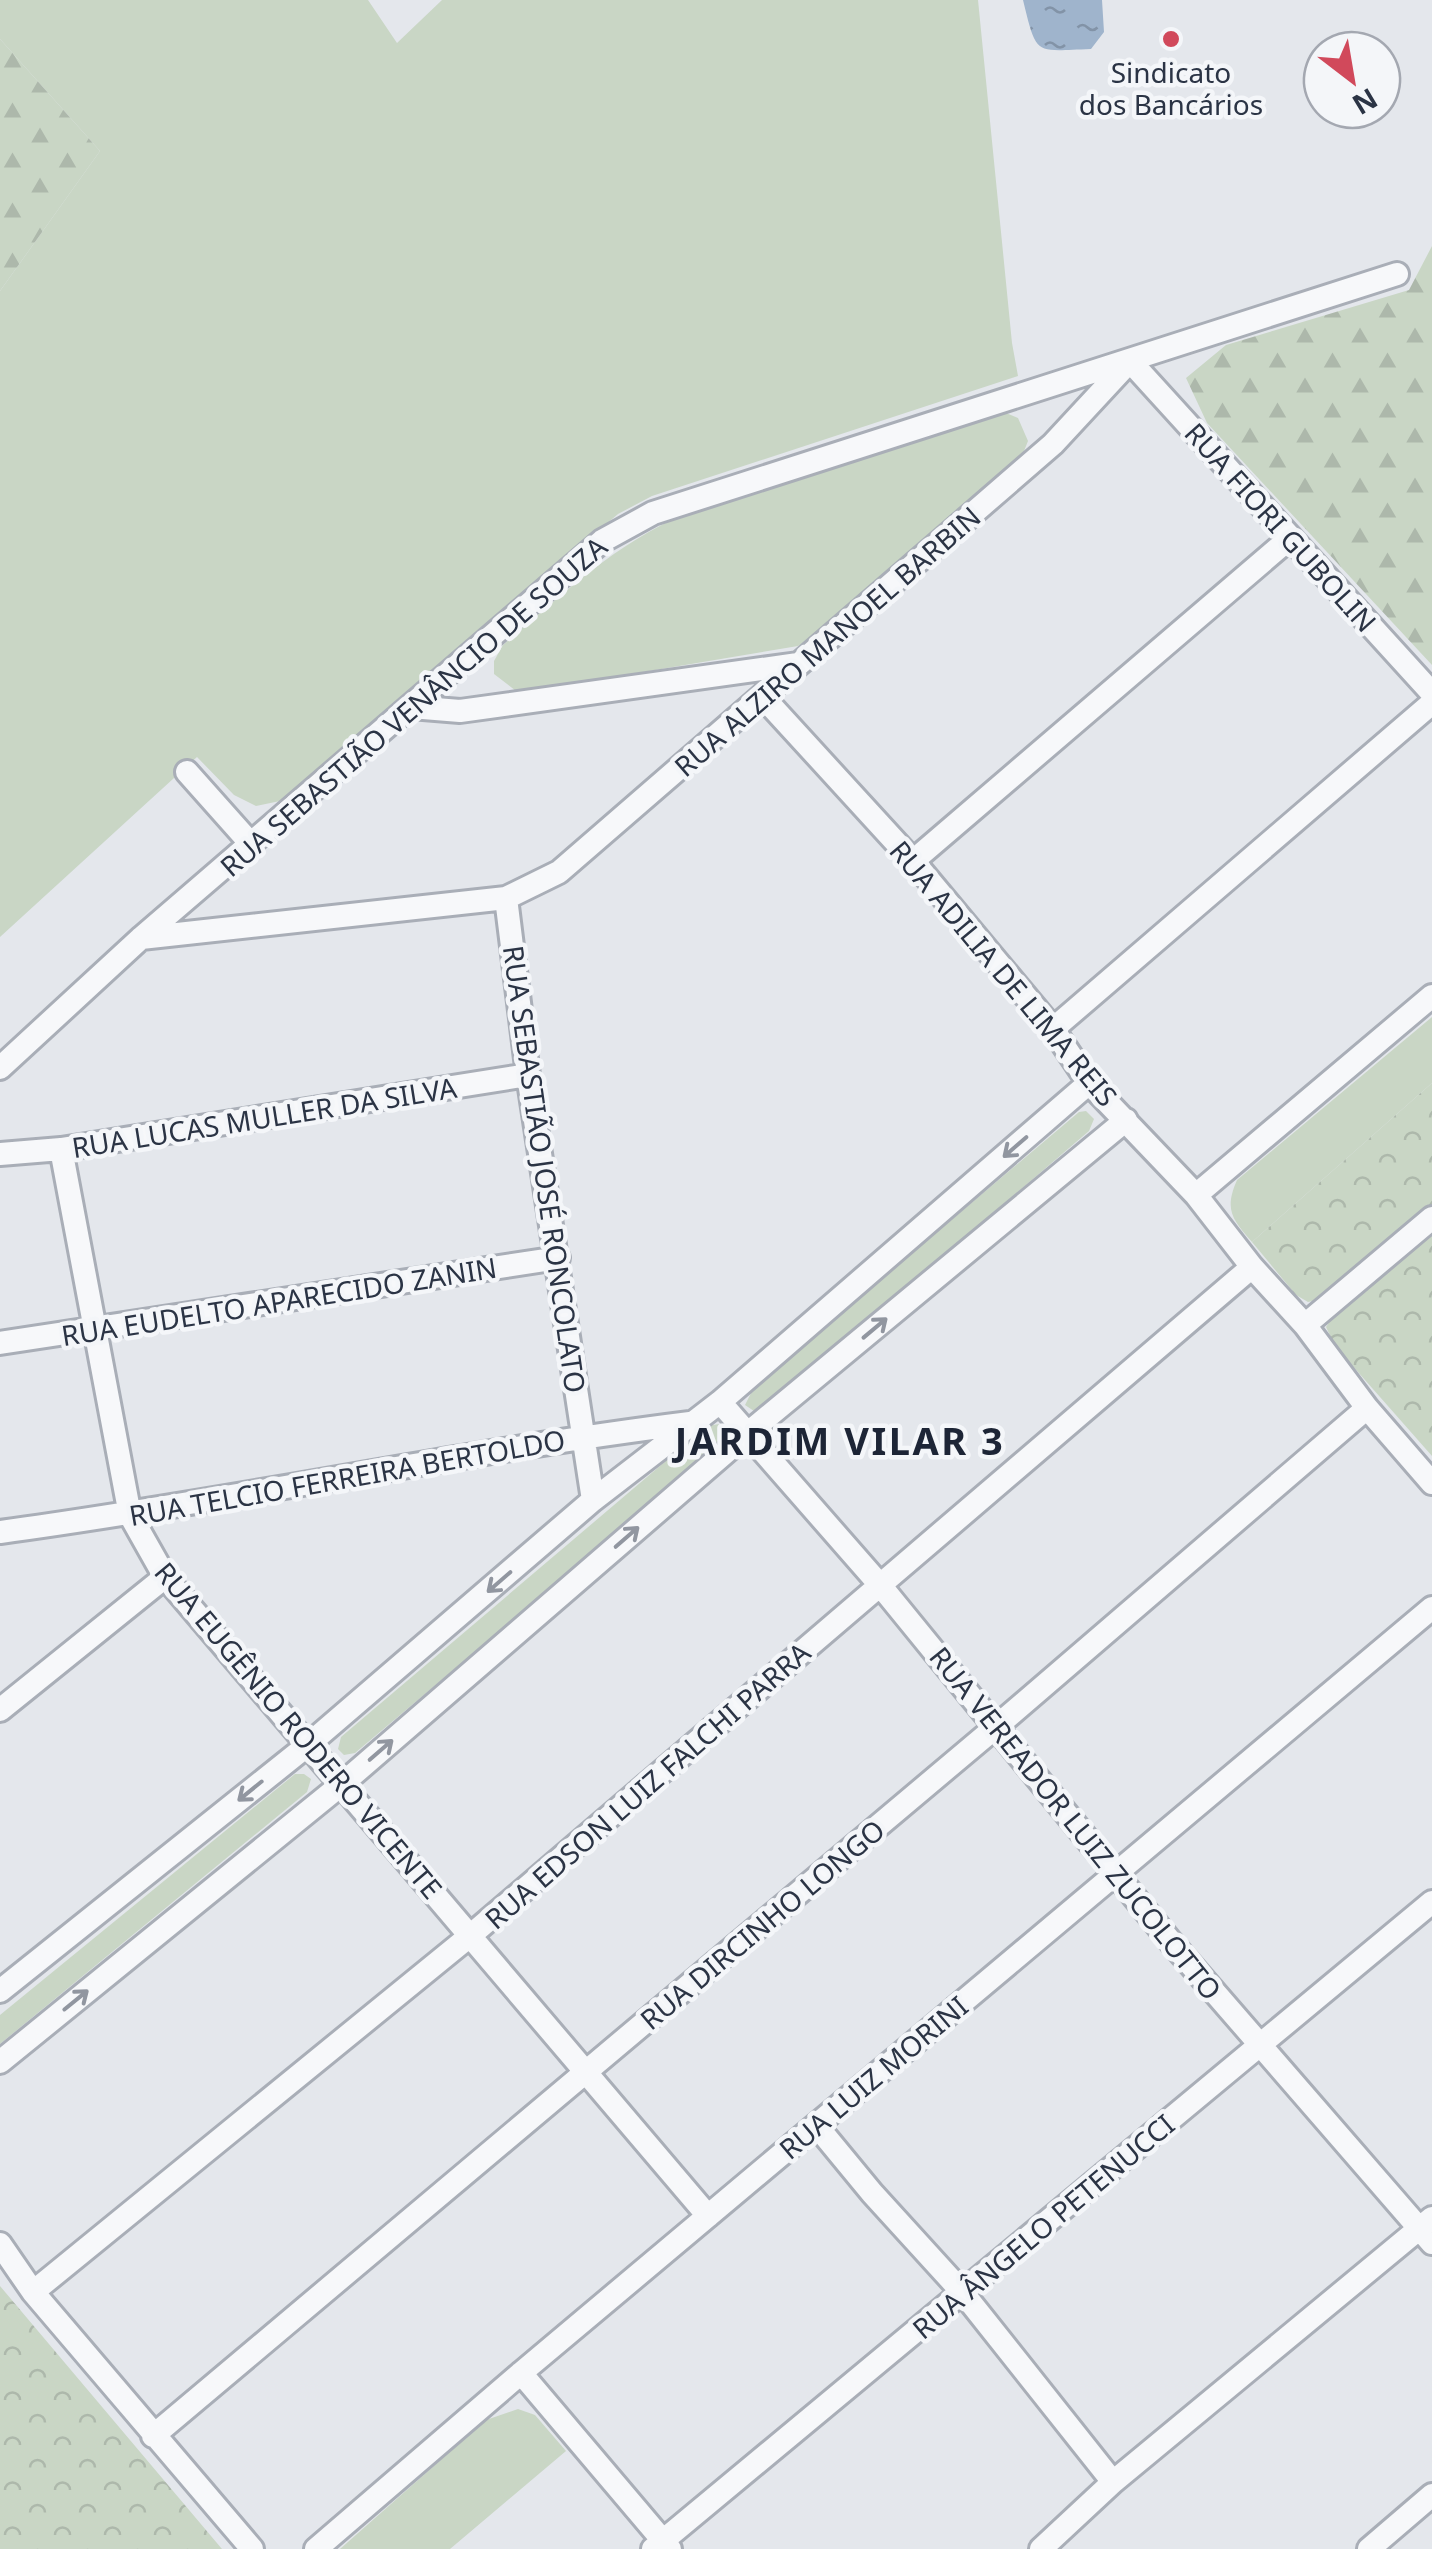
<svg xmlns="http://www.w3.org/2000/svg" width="1432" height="2549" font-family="'Noto Sans',sans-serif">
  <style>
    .grass { fill: #c9d6c5 }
    .forest { fill: url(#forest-firs) }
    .park { fill: url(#park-crowns) }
    .water { fill: url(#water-ripples) }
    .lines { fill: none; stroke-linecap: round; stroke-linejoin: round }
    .minor-casing { stroke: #a9aeb7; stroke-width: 28 }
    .minor { stroke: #f7f8fa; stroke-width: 22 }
    .oneway { stroke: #9196a0 }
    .poi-dot { fill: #d1495b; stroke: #f4f6f9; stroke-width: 4 }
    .labels { text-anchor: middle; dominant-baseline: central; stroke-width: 9; stroke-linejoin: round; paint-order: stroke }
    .poi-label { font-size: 28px; fill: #2b3445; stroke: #f4f6f9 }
    .street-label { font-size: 28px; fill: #2b3445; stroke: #f4f6f9 }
    .district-label { font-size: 38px; font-weight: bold; letter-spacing: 2.5px; fill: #1d2536; stroke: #f4f6f9 }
  </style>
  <defs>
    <pattern id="forest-firs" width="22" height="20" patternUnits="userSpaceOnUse" patternTransform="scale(2.5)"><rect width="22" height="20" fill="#c9d6c5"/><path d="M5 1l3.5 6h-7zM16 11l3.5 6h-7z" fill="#adb8ab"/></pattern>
    <pattern id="park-crowns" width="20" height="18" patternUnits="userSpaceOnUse" patternTransform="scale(2.5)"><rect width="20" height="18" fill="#c9d6c5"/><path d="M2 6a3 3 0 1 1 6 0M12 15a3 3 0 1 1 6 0" fill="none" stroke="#adb8ab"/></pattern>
    <pattern id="water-ripples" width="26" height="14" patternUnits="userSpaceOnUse" patternTransform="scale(2.5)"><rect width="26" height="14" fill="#9fb4cc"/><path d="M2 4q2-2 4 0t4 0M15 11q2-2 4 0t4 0" fill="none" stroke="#8293a7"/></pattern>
  </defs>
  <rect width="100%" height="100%" fill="#e4e7ec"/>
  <path class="grass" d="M 0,0 L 368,0 L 397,43 L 442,0 L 978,0 L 1012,343 L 1018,376 L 652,496 L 618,514 L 280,801 L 256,806 L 234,795 L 197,757 L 0,937 L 0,291 L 100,151 L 0,39 Z
    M 1006,413 L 1018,418 L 1028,441 L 1022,456 L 821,630 L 798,646 L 542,689 L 516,691 L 494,674 L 494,661 L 503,645 C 561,595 615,544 685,514 L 989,415 Z
    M 1432,1017 L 1432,1083 L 1252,1242 C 1232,1219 1224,1210 1237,1180 Z
    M 1086,1111 L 1094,1119 L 1089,1131 L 768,1406 L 754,1411 L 745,1405 L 754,1387 L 1079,1112 Z
    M 719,1424 L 724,1428 L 721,1444 L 355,1753 L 344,1755 L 338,1749 L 341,1737 L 707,1426 Z
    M 295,1774 L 304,1774 L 311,1779 L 307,1792 L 0,2044 L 0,2015 Z
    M 518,2409 L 535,2415 L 566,2451 L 450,2549 L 340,2549 L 486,2420 Z"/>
  <path class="forest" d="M 0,39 L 100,151 L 0,291 Z
    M 1432,246 L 1432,665 L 1207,423 L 1186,378 L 1226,345 L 1409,290 Z"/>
  <path class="park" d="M 1432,1083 L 1432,1207 L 1326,1298 L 1308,1302 L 1296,1295 L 1252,1242 Z
    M 1432,1232 L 1432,1456 L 1335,1346 L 1326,1327 L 1337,1311 Z
    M 0,2286 L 222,2549 L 0,2549 Z"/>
  <path class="water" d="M 1023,0 L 1102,0 L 1104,32 L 1091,49 C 1034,51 1037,57 1023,0 Z"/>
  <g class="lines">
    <g class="minor-casing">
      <path id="minor" d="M 1130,361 L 1432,693
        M 763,697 L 913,861 L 1053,1029 L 1089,1083 L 1196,1195 L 1252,1267 L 1305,1325 L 1367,1408 L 1432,1483
        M 411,707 L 460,711 L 798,664
        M 187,772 L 251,844
        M 913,861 L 1290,538
        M 506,898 L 528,1075 L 593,1500
        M 141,938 L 506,898 L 559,872 L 1053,444 L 1129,362
        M 1053,1029 L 1432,703
        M 0,1068 L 141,938 L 602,541 L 653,513 L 1397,274
        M 61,1149 L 130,1515 L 165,1577 L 708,2216
        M 0,1154 L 61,1149 L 528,1075
        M 1196,1195 L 1432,996
        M 1305,1325 L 1432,1218
        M 0,1343 L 558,1258
        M 720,1402 L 880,1585 L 1171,1942 L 1432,2243
        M 0,1532 C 231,1501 459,1452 690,1423
        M 0,1710 L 165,1577
        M 0,1991 L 309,1744 L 593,1500 L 720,1402 L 1089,1083
        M 0,2062 L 342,1784 L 748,1433 L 1126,1120
        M 816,2125 L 872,2193 L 963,2293 L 1113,2482
        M 0,2244 L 33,2292 L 252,2549
        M 33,2292 L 471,1935 L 1252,1267
        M 521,2373 L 670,2549
        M 153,2436 L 997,1726 L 1367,1408
        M 316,2549 L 521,2373 L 1432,1608
        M 653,2549 L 1432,1902
        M 1041,2549 L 1113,2482 L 1432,2218
        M 1369,2549 L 1432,2495"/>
    </g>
    <use href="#minor" class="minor"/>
  </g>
  <defs><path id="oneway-shaft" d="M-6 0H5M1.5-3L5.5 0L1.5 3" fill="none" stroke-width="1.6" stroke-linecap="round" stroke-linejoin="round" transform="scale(2.5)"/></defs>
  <g class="oneway">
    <use href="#oneway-shaft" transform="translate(1015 1147) rotate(139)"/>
    <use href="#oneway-shaft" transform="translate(875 1328) rotate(-40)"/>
    <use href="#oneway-shaft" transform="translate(627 1537) rotate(-41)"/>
    <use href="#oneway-shaft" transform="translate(499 1582) rotate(139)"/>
    <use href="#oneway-shaft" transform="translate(381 1750) rotate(-41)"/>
    <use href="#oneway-shaft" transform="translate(250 1791) rotate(141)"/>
    <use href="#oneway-shaft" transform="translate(76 2000) rotate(-39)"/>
  </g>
  <circle class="poi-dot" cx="1171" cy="39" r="10"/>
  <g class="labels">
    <g class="poi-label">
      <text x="1171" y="72">Sindicato<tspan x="1171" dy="32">dos Bancários</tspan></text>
    </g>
    <g class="street-label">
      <text transform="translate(1281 527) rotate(48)">RUA FIORI GUBOLIN</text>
      <text transform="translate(827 641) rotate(-41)">RUA ALZIRO MANOEL BARBIN</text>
      <text transform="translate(413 706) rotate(-41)">RUA SEBASTIÃO VENÂNCIO DE SOUZA</text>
      <text transform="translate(1004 973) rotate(50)">RUA ADILIA DE LIMA REIS</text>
      <text transform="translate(264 1117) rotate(-9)">RUA LUCAS MULLER DA SILVA</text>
      <text transform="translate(545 1169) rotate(82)">RUA SEBASTIÃO JOSÉ RONCOLATO</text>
      <text transform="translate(279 1301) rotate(-9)">RUA EUDELTO APARECIDO ZANIN</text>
      <text transform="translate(347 1477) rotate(-10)">RUA TELCIO FERREIRA BERTOLDO</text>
      <text transform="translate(299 1730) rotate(50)">RUA EUGÊNIO RODERO VICENTE</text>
      <text transform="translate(647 1785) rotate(-41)">RUA EDSON LUIZ FALCHI PARRA</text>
      <text transform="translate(1076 1823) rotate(51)">RUA VEREADOR LUIZ ZUCOLOTTO</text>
      <text transform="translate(762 1924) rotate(-40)">RUA DIRCINHO LONGO</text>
      <text transform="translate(873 2077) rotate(-40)">RUA LUIZ MORINI</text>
      <text transform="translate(1043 2226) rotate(-40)">RUA ÂNGELO PETENUCCI</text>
    </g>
    <g class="district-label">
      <text x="840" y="1440">JARDIM VILAR 3</text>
    </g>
  </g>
  <g transform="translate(1352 80) rotate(149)"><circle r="48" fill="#f4f6f9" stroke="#a4a8b1" stroke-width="2.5"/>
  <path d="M0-8L18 38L0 25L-18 38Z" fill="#d1495b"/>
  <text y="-15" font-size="28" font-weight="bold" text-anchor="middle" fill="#2b3445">N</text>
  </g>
</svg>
